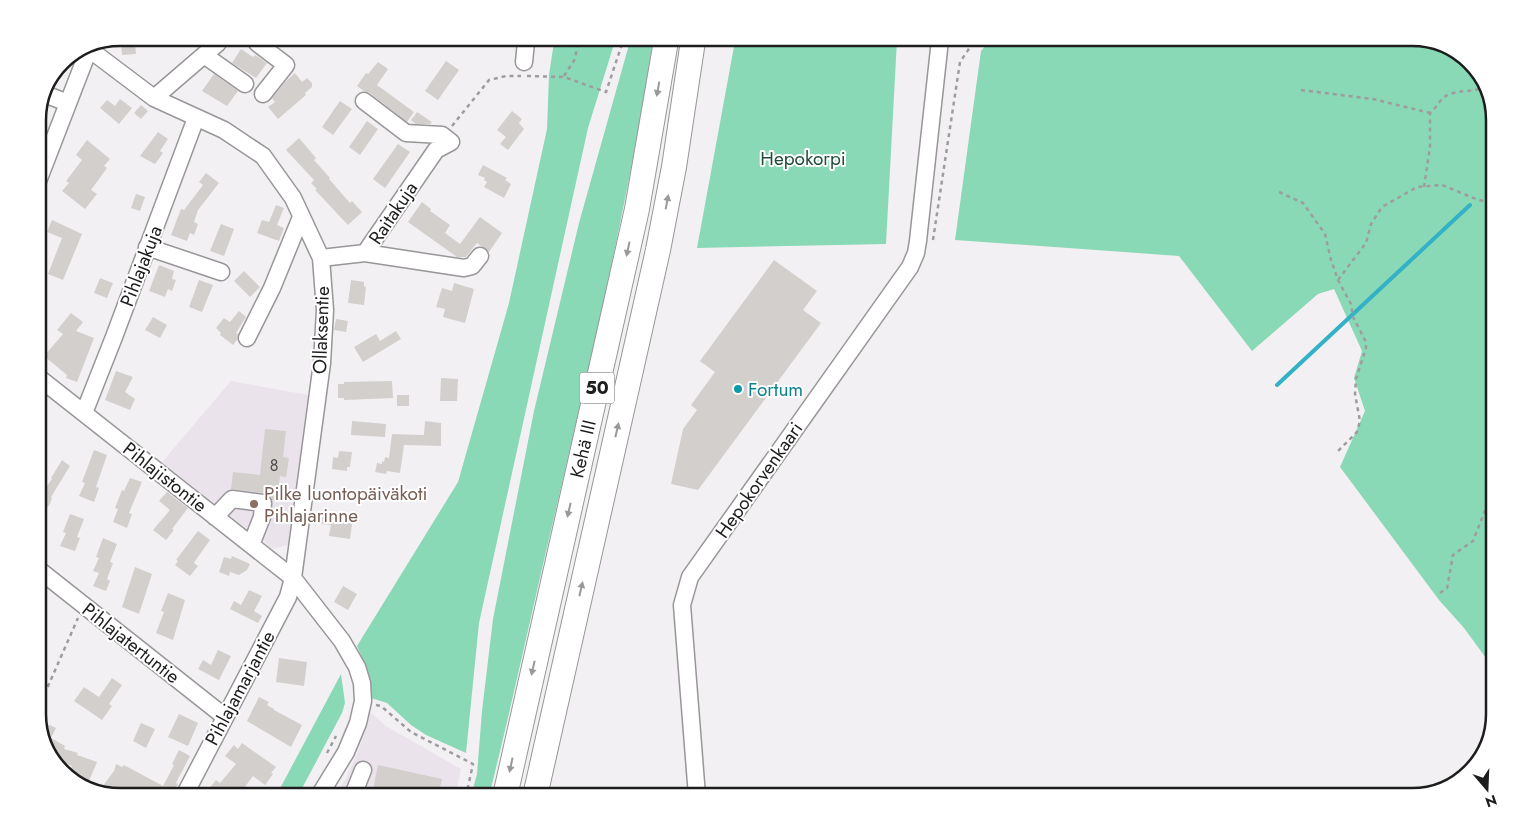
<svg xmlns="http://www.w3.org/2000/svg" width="1532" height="834" font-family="Jost,sans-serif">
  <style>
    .built { fill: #eae3eb }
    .green { fill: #89d9b6 }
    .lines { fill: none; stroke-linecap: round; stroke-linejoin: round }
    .stream { stroke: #32b1c7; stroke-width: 4 }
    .building { fill: #d2cfcd }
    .minor-casing { stroke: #989698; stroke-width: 19 }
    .highway-casing { stroke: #989698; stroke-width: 26 }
    .path { stroke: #9e9c9e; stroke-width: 2.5; stroke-dasharray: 4 4; stroke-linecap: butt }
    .minor { stroke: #fff; stroke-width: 16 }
    .highway { stroke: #fff; stroke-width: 24 }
    .oneway { fill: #9a999a }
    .culture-dot { fill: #0f9aa8; stroke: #fff; stroke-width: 2 }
    .education-dot { fill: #8d6e63; stroke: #fff; stroke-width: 2 }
    .labels { text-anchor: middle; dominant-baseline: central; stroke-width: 4; stroke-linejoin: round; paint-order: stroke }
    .number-label { font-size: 16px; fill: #4b4a4a }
    .shield { fill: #fff; stroke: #626162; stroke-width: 1 }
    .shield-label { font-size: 18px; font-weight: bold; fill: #1e1d1e }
    .park-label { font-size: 19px; fill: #214b3a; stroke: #fff }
    .street-label { font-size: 19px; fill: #1e1d1e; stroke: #fff }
    .culture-label { font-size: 19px; fill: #0d838f; stroke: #fff; text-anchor: start }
    .education-label { font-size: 19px; fill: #785e54; stroke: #fff; text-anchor: start }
    .rim { fill: none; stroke: #1e1d1e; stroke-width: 2.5 }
  </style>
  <rect width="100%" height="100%" fill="#f3f0f3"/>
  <path class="built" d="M 231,381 L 308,395 L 288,545 L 273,549 L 162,462 Z
    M 370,712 L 386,726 L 461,769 L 455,796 L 335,796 L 346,778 L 357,754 L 366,730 Z"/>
  <path class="green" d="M 1412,38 L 1449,46 L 1481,75 L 1494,115 L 1494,669 L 1464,628 L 1439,600 L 1340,467 L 1365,411 L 1354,378 L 1362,351 L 1334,289 L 1318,294 L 1252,351 L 1179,256 L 955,240 L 981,51 L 991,39 Z
    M 897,40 L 886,244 L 697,248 L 735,41 Z
    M 615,41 L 588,128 L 479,623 L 466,753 L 426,735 L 411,725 L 387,703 L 371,698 L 366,667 L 357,646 L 458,482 L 509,303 L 547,129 L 549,75 L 554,42 Z
    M 630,41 L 653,41 C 629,199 592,354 556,509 C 533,605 513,701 489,796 L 471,796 L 477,774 L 482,711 L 493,619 L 534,411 L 579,223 Z
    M 341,674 L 345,703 L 342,713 L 298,796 L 276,796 Z"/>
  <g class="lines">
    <path class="stream" d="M 1277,385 L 1470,205"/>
  </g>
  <path class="building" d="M 135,43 L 136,54 L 122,55 L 121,44 Z
    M 241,49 L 253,57 L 255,55 L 267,63 L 256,78 L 232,63 Z
    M 446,61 L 459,70 L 438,100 L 425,91 Z
    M 378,62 L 388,69 L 377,85 L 414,112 L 407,122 L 370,93 L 364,91 L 357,86 L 366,73 L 368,74 Z
    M 295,73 L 302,82 L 307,78 L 312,83 L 312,87 L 305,93 L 306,95 L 278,119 L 268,107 L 275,102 L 272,98 L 286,81 Z
    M 214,74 L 238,91 L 227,106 L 202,91 Z
    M 120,99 L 132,108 L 119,124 L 100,108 L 107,100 L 115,106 Z
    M 340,101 L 352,109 L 333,135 L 322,127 Z
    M 141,105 L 148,111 L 141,119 L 134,113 Z
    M 512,111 L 522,119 L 519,123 L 524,129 L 508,150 L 500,144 L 506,137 L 497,130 Z
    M 417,112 L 432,122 L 430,124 L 416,124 L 411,120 Z
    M 367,121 L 378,129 L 360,155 L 349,147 Z
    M 158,132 L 168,139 L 160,151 L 163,153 L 155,164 L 140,156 Z
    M 299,138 L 316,158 L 314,160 L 330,178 L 329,179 L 350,203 L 352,201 L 362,212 L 348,225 L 315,190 L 317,189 L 311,183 L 314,180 L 286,150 Z
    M 87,140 L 110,159 L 104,166 L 107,168 L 91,190 L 97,194 L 85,209 L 62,191 L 69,183 L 66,181 L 82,160 L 76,155 Z
    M 398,144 L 410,152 L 385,188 L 373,179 Z
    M 483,165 L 507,178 L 505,180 L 511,184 L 504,198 L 484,187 L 487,182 L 484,180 L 485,178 L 478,175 Z
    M 206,173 L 219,183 L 198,210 L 194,222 L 198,224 L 194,235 L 190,233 L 187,241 L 171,235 L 181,209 L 184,210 L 203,185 L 199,182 Z
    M 136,194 L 145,197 L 140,211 L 131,208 Z
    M 422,202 L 431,209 L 430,211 L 450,225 L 445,233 L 460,244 L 480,217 L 502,233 L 489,252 L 477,243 L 466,257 L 457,257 L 408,222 Z
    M 276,205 L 284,208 L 277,225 L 284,228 L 279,241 L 257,233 L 262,220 L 269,222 Z
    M 52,220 L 82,234 L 63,280 L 48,274 L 62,238 L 47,232 Z
    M 221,224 L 234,229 L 224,256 L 210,251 Z
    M 774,260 L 817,291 L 803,310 L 821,323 L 698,490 L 671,484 L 683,429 L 697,410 L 691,405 L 715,372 L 700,361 Z
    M 159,265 L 174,271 L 172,279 L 176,280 L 172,291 L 168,289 L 165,297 L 149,291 Z
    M 244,271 L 260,287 L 250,297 L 234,281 Z
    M 100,278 L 113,283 L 107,298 L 94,293 Z
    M 199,280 L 213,285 L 202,312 L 189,307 Z
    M 351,280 L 364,282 L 364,286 L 366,287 L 364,305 L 348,303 Z
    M 454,283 L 474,289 L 465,323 L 443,317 L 445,309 L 436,307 L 442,288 L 452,291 Z
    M 239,311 L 246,317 L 236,333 L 238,334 L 237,340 L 233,345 L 220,335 L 221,333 L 216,328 L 224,318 L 230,322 Z
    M 71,313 L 83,322 L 76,331 L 94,338 L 77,382 L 66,378 L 67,375 L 44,356 L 63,334 L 57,330 Z
    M 153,317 L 167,325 L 160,338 L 145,330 Z
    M 336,319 L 348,321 L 346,332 L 334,330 Z
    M 396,331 L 401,339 L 363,362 L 354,347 L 376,334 L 380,341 Z
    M 116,371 L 133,377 L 125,392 L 135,399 L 130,410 L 105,400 Z
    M 441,378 L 458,379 L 457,401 L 440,401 Z
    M 392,381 L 393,398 L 344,400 L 344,398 L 338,398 L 338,384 L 344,384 L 344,382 Z
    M 397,395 L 409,395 L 409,406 L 397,406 Z
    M 352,421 L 386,424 L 385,437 L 351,435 Z
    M 425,421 L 441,423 L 441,446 L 404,445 L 400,473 L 387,471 L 386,474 L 375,472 L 377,463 L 382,464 L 382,461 L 384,462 L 385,457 L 389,458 L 392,434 L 424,435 Z
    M 265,429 L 286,431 L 283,457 L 289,458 L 286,477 L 280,476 L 277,501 L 272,500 L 269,495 L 265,493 L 231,489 L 233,472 L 260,475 Z
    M 94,450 L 107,455 L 96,487 L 99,488 L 94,502 L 79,496 L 85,483 L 82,482 Z
    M 339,451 L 352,452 L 350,467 L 347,467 L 347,471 L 332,469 L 333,457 L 338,458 Z
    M 62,460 L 70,466 L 51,497 L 52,498 L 50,504 L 38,519 L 38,498 L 52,479 L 51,478 Z
    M 130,478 L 142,482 L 129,513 L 132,514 L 127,528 L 113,522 L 118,509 L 115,508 L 122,490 L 124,491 Z
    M 167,492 L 188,508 L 172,529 L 174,530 L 166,540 L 153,530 L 170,510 L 159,501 Z
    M 323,512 L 353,517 L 350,539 L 329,536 L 331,525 L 321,524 Z
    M 70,514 L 84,519 L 77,537 L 80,538 L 75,551 L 60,546 L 66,533 L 63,532 Z
    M 198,531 L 210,540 L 195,561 L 194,563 L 198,566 L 190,576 L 175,565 L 178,561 L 176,560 Z
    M 103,538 L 117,544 L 110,562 L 113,563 L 107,579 L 110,581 L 106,591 L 93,586 L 99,573 L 93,571 L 99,558 L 96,557 Z
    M 232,556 L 250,564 L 247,570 L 239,575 L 230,572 L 229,576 L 219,572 L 224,557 L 231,559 Z
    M 135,567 L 152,574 L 139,614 L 122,607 Z
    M 343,586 L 357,594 L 348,610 L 334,602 Z
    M 249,590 L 262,596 L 254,611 L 262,616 L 258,623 L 230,609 L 234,601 L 241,605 Z
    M 168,593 L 185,600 L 173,640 L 156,633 L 164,612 L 161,611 Z
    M 218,650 L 231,656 L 219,680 L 198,669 L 203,660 L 211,665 Z
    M 279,658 L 307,662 L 304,686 L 276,682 Z
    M 112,678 L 122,685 L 109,704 L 112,706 L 102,720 L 74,701 L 84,687 L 99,697 Z
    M 259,697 L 269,702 L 267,705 L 274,709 L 274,710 L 302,725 L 291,747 L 247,721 Z
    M 179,714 L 198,723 L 188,746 L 168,737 Z
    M 38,720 L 56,728 L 51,738 L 65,746 L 64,749 L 78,753 L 77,755 L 97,762 L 89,781 L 69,772 L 72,766 L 50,757 Z
    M 141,723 L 155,729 L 146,748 L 133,741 Z
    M 242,743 L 276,767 L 271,773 L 273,774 L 265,785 L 253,776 L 242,791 L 249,796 L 215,796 L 208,790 L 216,780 L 220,783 L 236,764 L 225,756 L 234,745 L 238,749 Z
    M 179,750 L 190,756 L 176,783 L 178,784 L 173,792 L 175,793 L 174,796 L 120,796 L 102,792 L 104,788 L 102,787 L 114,771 L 116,764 L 122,767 L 124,765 L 163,786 L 174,765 L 172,764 Z
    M 378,765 L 442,779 L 438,796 L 394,796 L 395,794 L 373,790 Z"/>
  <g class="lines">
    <g class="minor-casing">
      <path id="minor" d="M 257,43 L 286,65 L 263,94
        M 87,45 L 89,49 L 154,98 L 224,130 L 263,156 L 293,198 L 321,258 L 325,310 L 322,363 L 293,578 L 288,597 L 184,796
        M 204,55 L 245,84
        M 524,62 L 526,42
        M 47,95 L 68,103
        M 154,98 L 218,43
        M 38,181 L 89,49
        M 147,247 L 221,272
        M 365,253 L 464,268 L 472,266 L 480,256
        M 321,258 L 365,253 L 436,150 L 451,142 L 442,135 L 406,133 L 364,101
        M 247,338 L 272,288 L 301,217
        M 38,377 L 293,578 L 342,641 L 357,667 L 362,683 L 363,701 L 358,723 L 346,752 L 319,796
        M 84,413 L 114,337 L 196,118
        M 215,517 L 232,499 L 263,503 L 262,517 L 251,545
        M 38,569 L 225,717
        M 361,796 L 353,795 L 363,770
        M 697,796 L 682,605 L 690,577 L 910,267 L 916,253 L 918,241 L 940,40"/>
    </g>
    <g class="highway-casing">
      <path id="highway" d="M 505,796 L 637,209 L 666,41
        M 535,796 L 658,250 L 674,167 L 693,41"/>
    </g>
    <path class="path" d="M 527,76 L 564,77 L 606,92 L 623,41
      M 564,76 L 575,59 L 578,41
      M 1301,90 L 1373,99 L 1430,113
      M 452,126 L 489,80 L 506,76 L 521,76
      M 1424,187 L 1430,147 L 1430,113 C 1438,107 1440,97 1450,94 C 1461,90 1474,92 1485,87
      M 1279,192 L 1303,203 L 1325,234 L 1331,260 L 1338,280 L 1351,304 L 1353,317 L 1366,342 L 1366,348 L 1356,379 L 1355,394 L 1360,421 L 1357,432 L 1336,453
      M 933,240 L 960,62 L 975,40
      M 1338,280 L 1366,243 L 1371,224 L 1382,207 L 1417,187 L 1442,185 L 1476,199 L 1490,203 L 1494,208
      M 1440,593 L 1447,588 L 1453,555 L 1473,541 L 1494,488
      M 376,705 L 381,706 L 411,732 L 473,764 L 466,796
      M 38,709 L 78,618
      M 327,753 L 336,736"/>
    <use href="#minor" class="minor"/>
    <use href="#highway" class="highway"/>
  </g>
  <defs><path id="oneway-solid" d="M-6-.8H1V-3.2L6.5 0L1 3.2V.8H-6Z" transform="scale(1.25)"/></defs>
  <g class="oneway">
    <use href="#oneway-solid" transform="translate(658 89) rotate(100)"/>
    <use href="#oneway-solid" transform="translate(667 202) rotate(-79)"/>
    <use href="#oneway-solid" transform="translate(628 249) rotate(102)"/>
    <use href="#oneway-solid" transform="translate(617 430) rotate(-77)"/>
    <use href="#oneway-solid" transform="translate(569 510) rotate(103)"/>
    <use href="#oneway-solid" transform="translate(581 589) rotate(-77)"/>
    <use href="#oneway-solid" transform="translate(533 668) rotate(103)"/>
    <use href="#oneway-solid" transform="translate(511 765) rotate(102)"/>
  </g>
  <circle class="culture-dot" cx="738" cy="389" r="5"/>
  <circle class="education-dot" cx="254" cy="504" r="5"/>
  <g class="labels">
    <g class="number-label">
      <text x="274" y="465">8</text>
    </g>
    <rect class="shield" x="579.5" y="372.5" width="35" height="31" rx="4"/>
    <g class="shield-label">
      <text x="597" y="388">50</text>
    </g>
    <g class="park-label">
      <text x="803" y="158">Hepokorpi</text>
    </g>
    <g class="street-label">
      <text transform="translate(393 213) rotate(-56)">Raitakuja</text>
      <text transform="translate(141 266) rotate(-69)">Pihlajakuja</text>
      <text transform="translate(321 330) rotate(-88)">Ollaksentie</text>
      <text transform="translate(583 449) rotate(-77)">Kehä III</text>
      <text transform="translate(165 477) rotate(38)">Pihlajistontie</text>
      <text transform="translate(759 480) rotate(-55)">Hepokorvenkaari</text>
      <text transform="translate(131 643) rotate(38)">Pihlajatertuntie</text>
      <text transform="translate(240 688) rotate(-62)">Pihlajamarjantie</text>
    </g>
    <g class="culture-label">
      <text x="748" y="389">Fortum</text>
    </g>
    <g class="education-label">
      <text x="264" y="493">Pilke luontopäiväkoti<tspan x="264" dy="22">Pihlajarinne</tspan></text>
    </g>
  </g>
  <path d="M0 0H1532V834H0ZM120 46H1412A74 74 0 0 1 1486 120V714A74 74 0 0 1 1412 788H120A74 74 0 0 1 46 714V120A74 74 0 0 1 120 46Z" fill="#fff" fill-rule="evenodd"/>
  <path class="rim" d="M120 46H1412A74 74 0 0 1 1486 120V714A74 74 0 0 1 1412 788H120A74 74 0 0 1 46 714V120A74 74 0 0 1 120 46Z"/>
  <g transform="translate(1487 789) rotate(161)" stroke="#ffffff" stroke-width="4" paint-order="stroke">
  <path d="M0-4L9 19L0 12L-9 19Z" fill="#1e1d1e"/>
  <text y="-8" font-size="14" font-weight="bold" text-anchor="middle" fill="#1e1d1e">N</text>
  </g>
</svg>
